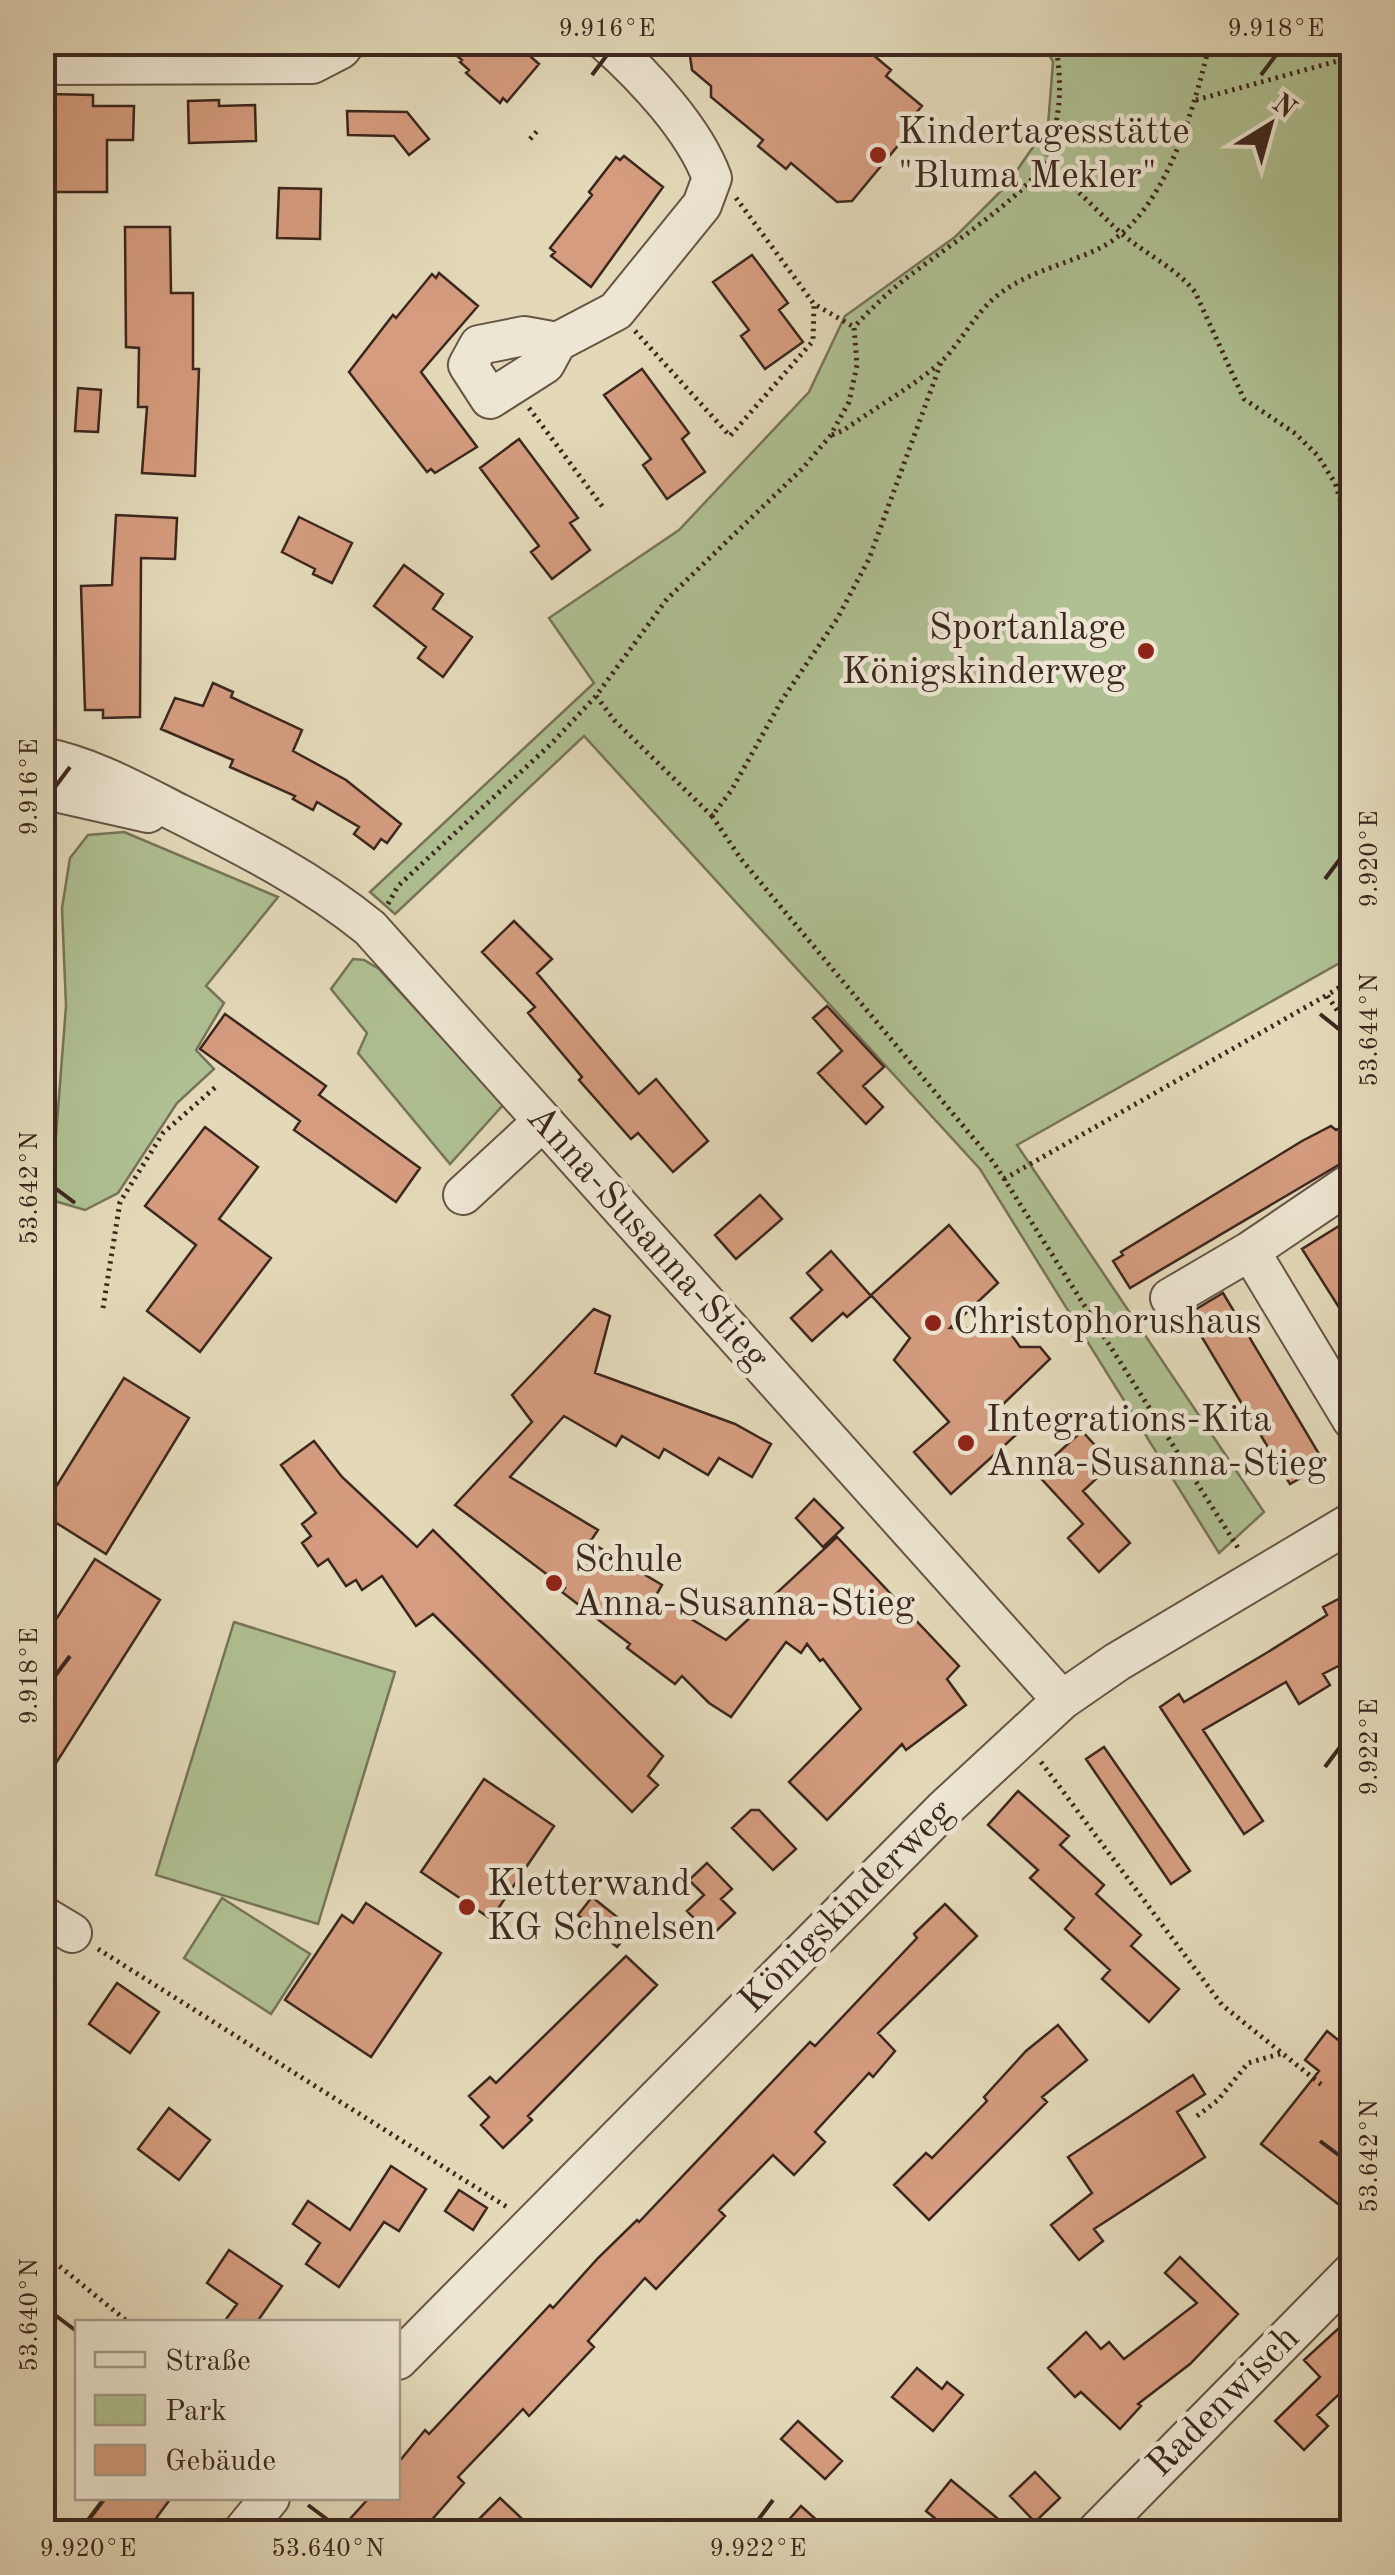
<svg xmlns="http://www.w3.org/2000/svg" width="1395" height="2575" font-family="'Old Standard TT',serif">
  <style>
    .green { fill: #afc092; stroke: #767458; stroke-width: 2.5 }
    .building { fill: #d59c7f; stroke: #3c271e; stroke-width: 2.5 }
    .lines { fill: none; stroke-linecap: round; stroke-linejoin: round }
    .minor-casing { stroke: #665445; stroke-width: 42 }
    .path { stroke: #3c271e; stroke-width: 5; stroke-dasharray: 2.5 5; stroke-linecap: butt }
    .minor { stroke: #ede6d2; stroke-width: 38 }
    .ticks { fill: none; stroke: #3c271e; stroke-width: 4 }
    .poi-dot { fill: #8f2418; stroke: #ede6d2; stroke-width: 4 }
    .labels { text-anchor: middle; dominant-baseline: central; stroke-width: 9; stroke-linejoin: round; paint-order: stroke }
    .poi-label { font-size: 38px; fill: #3c271e; stroke: #ede6d2; text-anchor: start }
    .street-label { font-size: 38px; fill: #3c271e; stroke: #ede6d2 }
    .neatline { fill: none; stroke: #3c271e; stroke-width: 4 }
    .ticks-label { font-size: 25px; text-anchor: middle; fill: #3c271e }
  </style>
  <rect width="100%" height="100%" fill="#e3d9b9"/>
  <filter id="stains"><feTurbulence type="fractalNoise" baseFrequency=".002" numOctaves="4"/><feColorMatrix values="0 0 0 0 .2 0 0 0 0 .09 0 0 0 0 .02 0 0 0 .5 -.17"/></filter>
  <radialGradient id="worn" r=".72"><stop offset=".6" stop-color="#630" stop-opacity="0"/><stop offset="1" stop-color="#630" stop-opacity=".3"/></radialGradient>
  <path class="green" d="M 1043,43 L 1352,43 L 1352,956 L 1017,1145 L 1264,1512 L 1219,1553 L 980,1169 L 584,736 L 395,914 L 370,892 L 594,683 L 549,618 L 679,530 L 809,392 L 845,316 L 955,237 L 1007,185 L 1048,125 L 1053,62 Z
    M 124,832 L 278,897 L 206,986 L 224,1003 L 196,1050 L 214,1069 L 177,1103 L 118,1193 L 85,1210 L 51,1200 L 66,1006 L 62,908 L 70,858 L 88,835 Z
    M 353,959 L 364,960 L 379,969 L 503,1105 L 450,1164 L 358,1053 L 367,1033 L 331,989 Z
    M 234,1622 L 395,1672 L 318,1924 L 156,1875 Z
    M 222,1898 L 310,1954 L 271,2014 L 184,1958 Z"/>
  <path class="building" d="M 440,42 L 514,42 L 539,64 L 507,102 L 503,98 L 500,103 L 466,73 L 469,70 L 460,62 L 462,60 Z
    M 702,42 L 858,42 L 891,70 L 886,76 L 922,106 L 909,121 L 910,131 L 852,201 L 837,202 L 791,163 L 786,169 L 758,146 L 763,140 L 711,97 L 711,86 L 692,70 L 690,56 Z
    M 49,94 L 93,95 L 93,106 L 134,106 L 133,140 L 107,140 L 107,192 L 50,192 Z
    M 219,100 L 219,106 L 255,105 L 256,141 L 189,143 L 188,101 Z
    M 347,111 L 407,112 L 429,139 L 409,155 L 394,136 L 348,135 Z
    M 624,156 L 663,187 L 591,287 L 551,256 L 555,252 L 550,248 L 592,195 L 589,192 L 616,157 L 620,160 Z
    M 279,188 L 321,189 L 320,239 L 277,238 Z
    M 125,227 L 170,227 L 171,293 L 193,293 L 193,369 L 199,369 L 195,476 L 142,473 L 147,407 L 138,407 L 139,348 L 126,347 Z
    M 752,255 L 788,303 L 779,310 L 803,342 L 765,369 L 741,336 L 749,330 L 713,282 Z
    M 439,273 L 478,306 L 421,372 L 477,447 L 435,473 L 431,469 L 427,472 L 349,372 L 393,315 L 396,318 L 432,274 L 436,278 Z
    M 642,369 L 689,433 L 682,439 L 705,472 L 667,499 L 643,465 L 651,459 L 604,395 Z
    M 78,388 L 101,390 L 98,432 L 75,431 Z
    M 519,439 L 578,518 L 570,523 L 590,550 L 552,579 L 531,552 L 539,546 L 480,468 Z
    M 116,515 L 177,518 L 175,559 L 141,558 L 140,717 L 103,718 L 103,710 L 85,710 L 81,586 L 112,585 Z
    M 299,517 L 352,543 L 332,583 L 313,574 L 315,569 L 282,552 Z
    M 404,565 L 443,594 L 433,609 L 472,637 L 443,677 L 418,658 L 426,647 L 374,606 Z
    M 213,683 L 233,692 L 231,697 L 302,730 L 293,751 L 346,780 L 401,824 L 387,843 L 381,839 L 374,849 L 354,834 L 359,827 L 317,802 L 313,810 L 293,799 L 295,796 L 230,767 L 233,760 L 161,729 L 175,698 L 203,706 Z
    M 514,921 L 552,959 L 537,973 L 639,1094 L 656,1079 L 708,1141 L 673,1172 L 638,1133 L 631,1139 L 579,1080 L 582,1077 L 528,1013 L 535,1007 L 482,952 Z
    M 827,1006 L 884,1067 L 863,1086 L 883,1107 L 866,1124 L 818,1073 L 842,1051 L 813,1018 Z
    M 225,1014 L 326,1086 L 319,1095 L 420,1168 L 396,1202 L 294,1130 L 300,1121 L 200,1049 Z
    M 1345,1125 L 1352,1137 L 1352,1157 L 1130,1288 L 1113,1261 L 1123,1255 L 1121,1252 L 1302,1141 L 1331,1126 L 1336,1130 Z
    M 205,1127 L 258,1167 L 219,1219 L 271,1258 L 200,1352 L 147,1311 L 196,1245 L 145,1206 Z
    M 760,1195 L 782,1219 L 736,1259 L 715,1235 Z
    M 949,1225 L 998,1283 L 950,1328 L 1009,1331 L 1020,1347 L 1040,1347 L 1050,1359 L 996,1411 L 1017,1434 L 951,1494 L 914,1452 L 949,1422 L 894,1360 L 910,1338 L 871,1295 Z
    M 1339,1226 L 1352,1248 L 1352,1328 L 1302,1249 Z
    M 831,1251 L 871,1296 L 847,1317 L 843,1313 L 812,1341 L 791,1318 L 822,1290 L 807,1273 Z
    M 1223,1293 L 1325,1464 L 1290,1484 L 1188,1314 Z
    M 594,1309 L 610,1316 L 595,1373 L 735,1424 L 771,1444 L 752,1477 L 719,1458 L 708,1475 L 664,1449 L 659,1458 L 622,1436 L 616,1446 L 564,1416 L 510,1477 L 598,1530 L 590,1542 L 662,1585 L 655,1597 L 726,1640 L 837,1537 L 959,1666 L 947,1679 L 966,1705 L 906,1750 L 902,1744 L 827,1820 L 789,1782 L 861,1709 L 823,1659 L 820,1661 L 807,1644 L 801,1653 L 786,1642 L 731,1717 L 709,1703 L 682,1676 L 675,1684 L 627,1648 L 630,1644 L 562,1592 L 565,1588 L 455,1505 L 532,1422 L 512,1395 Z
    M 124,1378 L 189,1418 L 106,1554 L 42,1514 L 42,1509 Z
    M 1082,1431 L 1112,1464 L 1083,1491 L 1130,1543 L 1099,1572 L 1068,1538 L 1083,1524 L 1036,1473 Z
    M 314,1441 L 342,1477 L 417,1547 L 433,1530 L 663,1756 L 648,1776 L 658,1785 L 632,1812 L 433,1614 L 416,1626 L 382,1576 L 362,1590 L 356,1580 L 346,1586 L 328,1559 L 318,1566 L 302,1543 L 311,1536 L 302,1524 L 316,1513 L 281,1465 Z
    M 814,1499 L 843,1528 L 823,1547 L 796,1518 Z
    M 95,1559 L 160,1600 L 42,1785 L 42,1641 Z
    M 1352,1592 L 1352,1659 L 1323,1674 L 1330,1685 L 1299,1704 L 1286,1682 L 1203,1730 L 1263,1821 L 1244,1834 L 1160,1707 L 1179,1694 L 1184,1702 L 1268,1652 L 1327,1615 L 1323,1607 Z
    M 1104,1747 L 1190,1871 L 1171,1884 L 1086,1759 Z
    M 484,1779 L 554,1826 L 491,1919 L 421,1872 Z
    M 1018,1791 L 1069,1836 L 1060,1845 L 1104,1885 L 1096,1894 L 1141,1935 L 1131,1946 L 1179,1989 L 1149,2022 L 1102,1979 L 1110,1970 L 1065,1929 L 1074,1918 L 1030,1878 L 1038,1870 L 988,1825 Z
    M 751,1810 L 759,1810 L 796,1849 L 773,1870 L 732,1828 Z
    M 707,1863 L 732,1889 L 721,1899 L 735,1913 L 711,1936 L 687,1911 L 704,1895 L 689,1880 Z
    M 592,1897 L 632,1929 L 617,1947 L 578,1915 Z
    M 366,1903 L 441,1953 L 371,2057 L 285,2000 L 342,1915 L 353,1923 Z
    M 945,1904 L 977,1936 L 878,2033 L 895,2051 L 873,2077 L 869,2073 L 815,2132 L 825,2142 L 794,2175 L 773,2155 L 719,2210 L 725,2216 L 656,2289 L 645,2278 L 588,2341 L 594,2347 L 529,2416 L 523,2409 L 458,2477 L 464,2483 L 421,2532 L 338,2532 L 369,2498 L 398,2498 L 398,2463 L 425,2430 L 429,2434 L 550,2305 L 553,2308 L 598,2258 L 637,2220 L 639,2222 L 810,2042 L 815,2046 L 917,1938 L 914,1934 Z
    M 626,1956 L 657,1985 L 528,2116 L 532,2120 L 503,2148 L 481,2125 L 489,2117 L 469,2096 L 490,2077 L 496,2083 Z
    M 117,1983 L 159,2012 L 130,2053 L 89,2024 Z
    M 1058,2025 L 1087,2060 L 1042,2097 L 1047,2102 L 929,2220 L 894,2185 L 926,2153 L 932,2158 L 987,2101 L 984,2097 L 1026,2051 Z
    M 1327,2031 L 1352,2051 L 1352,2215 L 1261,2144 L 1319,2071 L 1305,2060 Z
    M 1193,2075 L 1205,2094 L 1177,2112 L 1205,2157 L 1094,2229 L 1103,2241 L 1079,2260 L 1051,2225 L 1092,2193 L 1068,2157 Z
    M 169,2108 L 210,2140 L 179,2180 L 138,2149 Z
    M 391,2166 L 426,2189 L 399,2231 L 384,2222 L 339,2287 L 306,2264 L 320,2243 L 293,2224 L 308,2201 L 350,2230 Z
    M 459,2190 L 487,2208 L 473,2230 L 445,2211 Z
    M 229,2250 L 282,2286 L 257,2322 L 224,2322 L 237,2304 L 207,2283 Z
    M 1180,2257 L 1238,2314 L 1190,2364 L 1138,2404 L 1141,2406 L 1120,2429 L 1081,2392 L 1075,2397 L 1048,2368 L 1086,2332 L 1101,2349 L 1109,2342 L 1124,2359 L 1197,2303 L 1165,2273 Z
    M 1352,2316 L 1352,2382 L 1317,2415 L 1328,2426 L 1304,2450 L 1275,2421 L 1320,2377 L 1304,2360 Z
    M 917,2368 L 942,2389 L 947,2382 L 963,2395 L 933,2431 L 892,2397 Z
    M 798,2421 L 842,2461 L 825,2479 L 781,2439 Z
    M 1035,2472 L 1060,2498 L 1035,2522 L 1010,2496 Z
    M 951,2480 L 1014,2532 L 952,2532 L 926,2511 Z
    M 106,2498 L 171,2498 L 146,2532 L 80,2532 Z
    M 500,2498 L 536,2532 L 495,2532 L 480,2518 Z
    M 801,2506 L 830,2532 L 778,2532 Z"/>
  <g class="lines">
    <g class="minor-casing">
      <path id="minor" d="M 42,65 L 312,64 L 341,49 L 346,42
        M 557,342 L 545,364 L 490,399 L 468,365 L 479,345 L 524,336 L 557,342 L 616,311 L 702,205 L 712,178 C 694,129 645,77 606,42
        M 42,757 C 90,766 135,791 178,813 C 246,847 311,880 370,928 L 1062,1700
        M 42,789 L 148,813
        M 463,1195 L 543,1121
        M 1250,1251 L 1352,1420
        M 1170,1298 L 1250,1251 L 1352,1182
        M 42,1915 L 72,1933
        M 398,2360 L 943,1810 L 1062,1700 L 1117,1662 L 1352,1522
        M 242,2532 L 270,2498
        M 1096,2532 L 1352,2272"/>
    </g>
    <path class="path" d="M 1196,100 L 1352,57
      M 530,139 L 539,129
      M 1043,166 C 1074,183 1095,210 1121,233 C 1145,254 1175,267 1195,292 L 1244,399 L 1296,434 L 1318,456 L 1335,483 L 1352,537
      M 736,198 L 814,304 L 854,327
      M 635,331 L 730,436 L 813,341 L 814,304
      M 529,408 L 605,510
      M 832,435 L 844,430 C 873,409 919,383 944,359 C 963,339 976,312 998,295 C 1028,271 1069,264 1102,247 C 1166,213 1194,108 1210,42
      M 596,696 L 615,721 L 712,816 L 731,791 L 782,700 L 837,619 L 869,559 L 942,360
      M 42,711 L 45,711 L 48,725
      M 712,816 L 741,859 L 994,1163 L 1240,1551
      M 388,904 L 398,886 L 552,743 L 596,696 L 667,599 L 803,468 L 830,436 L 849,402 L 857,365 L 854,327 C 870,310 886,294 904,280 C 935,255 1030,194 1044,162 C 1061,123 1063,83 1055,42
      M 1352,980 L 1327,995 L 1352,1033
      M 1352,1068 L 1352,1076
      M 1004,1179 L 1327,995
      M 103,1308 L 120,1202 L 163,1133 L 218,1085
      M 1041,1762 L 1222,2005 L 1323,2086
      M 98,1949 L 507,2207
      M 1197,2116 L 1218,2100 L 1248,2063 L 1283,2053
      M 42,2252 L 128,2322"/>
    <use href="#minor" class="minor"/>
  </g>
  <path class="ticks" d="M 592,75 L 607,55M 1261,75 L 1276,55M 55,787 L 70,767M 1325,879 L 1340,859M 1320,1014 L 1340,1030M 55,1188 L 75,1203M 55,1676 L 70,1656M 1325,1767 L 1340,1747M 1320,2141 L 1340,2156M 55,2315 L 75,2330M 308,2505 L 328,2520M 88,2520 L 103,2500M 758,2520 L 773,2500"/>
  <g class="poi-dot">
    <circle cx="878" cy="155" r="10"/>
    <circle cx="1146" cy="651" r="10"/>
    <circle cx="933" cy="1323" r="10"/>
    <circle cx="966" cy="1443" r="10"/>
    <circle cx="554" cy="1583" r="10"/>
    <circle cx="467" cy="1907" r="10"/>
  </g>
  <g class="labels">
    <g class="poi-label">
      <text x="898" y="133">Kindertagesstätte<tspan x="898" dy="44">"Bluma Mekler"</tspan></text>
      <text x="1126" y="629" text-anchor="end">Sportanlage<tspan x="1126" dy="44">Königskinderweg</tspan></text>
      <text x="953" y="1323">Christophorushaus</text>
      <text x="986" y="1421">Integrations-Kita<tspan x="986" dy="44">Anna-Susanna-Stieg</tspan></text>
      <text x="574" y="1561">Schule<tspan x="574" dy="44">Anna-Susanna-Stieg</tspan></text>
      <text x="487" y="1885">Kletterwand<tspan x="487" dy="44">KG Schnelsen</tspan></text>
    </g>
    <g class="street-label">
      <text transform="translate(647 1238) rotate(48)">Anna-Susanna-Stieg</text>
      <text transform="translate(847 1907) rotate(-45)">Königskinderweg</text>
      <text transform="translate(1224 2402) rotate(-45)">Radenwisch</text>
    </g>
  </g>
  <rect width="1395" height="2575" fill="none" stroke="#e3d9b9" stroke-width="110"/>
  <rect x="75" y="2320" width="325" height="180" fill="#ede6d2" stroke="#a69a8a" stroke-width="2.5"/>
  <rect x="95" y="2352" width="50" height="15" fill="#ede6d2" stroke="#a69a8a" stroke-width="2.5"/>
  <text x="165" y="2370" font-size="30" fill="#3c271e">Straße</text>
  <rect x="95" y="2395" width="50" height="30" fill="#afc092" stroke="#a69a8a" stroke-width="2.5"/>
  <text x="165" y="2420" font-size="30" fill="#3c271e">Park</text>
  <rect x="95" y="2445" width="50" height="30" fill="#d59c7f" stroke="#a69a8a" stroke-width="2.5"/>
  <text x="165" y="2470" font-size="30" fill="#3c271e">Gebäude</text>
  <g transform="translate(1270 125) rotate(37)" stroke="#ede6d2" stroke-width="8" paint-order="stroke">
  <path d="M0-8L18 38L0 25L-18 38Z" fill="#3c271e"/>
  <text y="-15" font-size="28" font-weight="bold" text-anchor="middle" fill="#3c271e">N</text>
  </g>
  <rect x="55" y="55" width="1285" height="2465" class="neatline"/>
  <g class="ticks-label">
    <text x="607" y="36">9.916°E</text>
    <text x="1276" y="36">9.918°E</text>
    <text transform="translate(28 787) rotate(-90)" y="9">9.916°E</text>
    <text transform="translate(1368 859) rotate(-90)" y="9">9.920°E</text>
    <text transform="translate(1368 1030) rotate(-90)" y="9">53.644°N</text>
    <text transform="translate(28 1188) rotate(-90)" y="9">53.642°N</text>
    <text transform="translate(28 1676) rotate(-90)" y="9">9.918°E</text>
    <text transform="translate(1368 1747) rotate(-90)" y="9">9.922°E</text>
    <text transform="translate(1368 2156) rotate(-90)" y="9">53.642°N</text>
    <text transform="translate(28 2315) rotate(-90)" y="9">53.640°N</text>
    <text x="88" y="2556">9.920°E</text>
    <text x="328" y="2556">53.640°N</text>
    <text x="758" y="2556">9.922°E</text>
  </g>
  <rect width="100%" height="100%" filter="url(#stains)"/>
  <rect width="100%" height="100%" fill="url(#worn)"/>
</svg>
